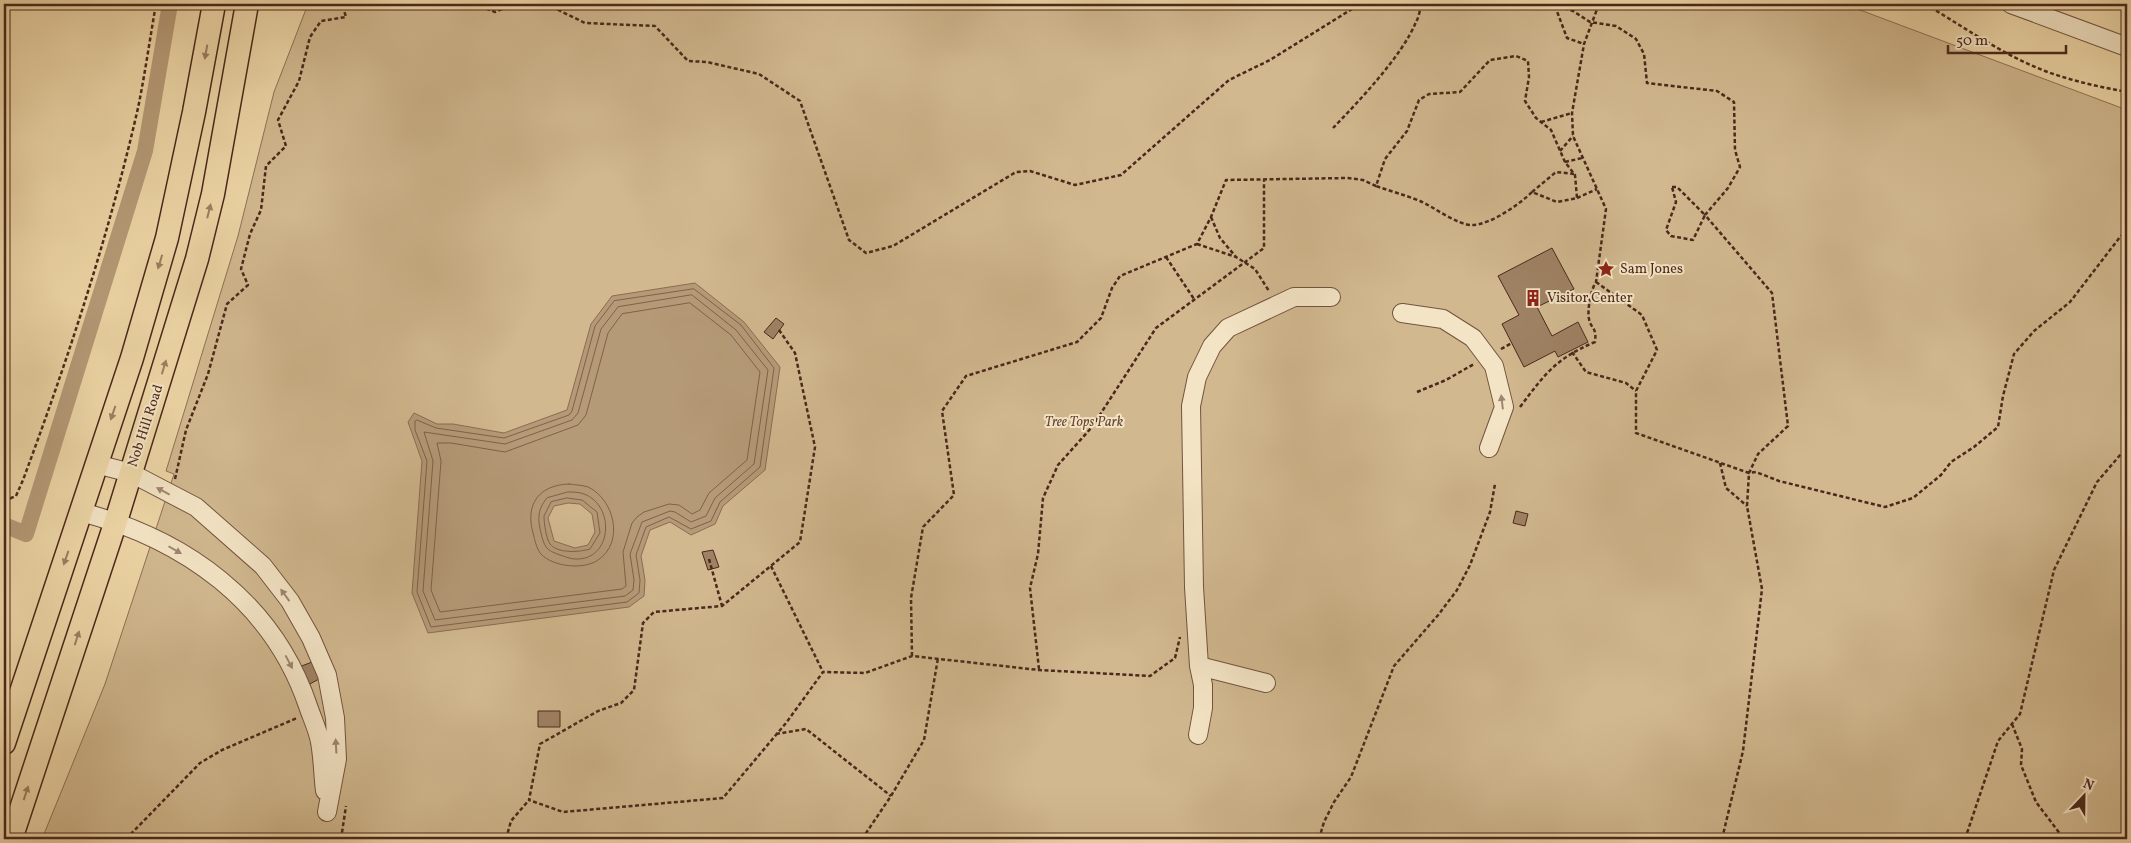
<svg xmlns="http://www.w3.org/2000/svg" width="2131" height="843" font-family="Vollkorn,serif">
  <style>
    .green { fill: #d1b88f; stroke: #8e7056 }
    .water { fill: #b59a77; stroke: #8b6c53; fill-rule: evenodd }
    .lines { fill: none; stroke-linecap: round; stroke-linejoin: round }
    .shore { stroke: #80614a; stroke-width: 1 }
    .canal { stroke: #b59a77; stroke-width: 16 }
    .building { fill: #9f8264; stroke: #4b281c }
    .minor-casing { stroke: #73533e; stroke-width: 20 }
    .major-casing { stroke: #4b281c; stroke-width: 25 }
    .path { stroke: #4b281c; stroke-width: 2.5; stroke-dasharray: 4 2.5; stroke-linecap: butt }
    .minor { stroke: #f3e4c5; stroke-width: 18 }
    .major { stroke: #ecd5a6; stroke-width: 22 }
    .oneway { fill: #9c7e61 }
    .oneway2 { fill: #9f8670 }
    .labels { text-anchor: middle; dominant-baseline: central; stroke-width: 4; stroke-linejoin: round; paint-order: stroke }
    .poi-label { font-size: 14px; fill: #4b281c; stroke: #f3e4c5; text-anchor: start }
    .park-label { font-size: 14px; font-style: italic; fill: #664533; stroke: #f3e4c5 }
    .street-label { font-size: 14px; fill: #4b281c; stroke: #f3e4c5 }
  </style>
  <rect width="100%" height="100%" fill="#ecd5a6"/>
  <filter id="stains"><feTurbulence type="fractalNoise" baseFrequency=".004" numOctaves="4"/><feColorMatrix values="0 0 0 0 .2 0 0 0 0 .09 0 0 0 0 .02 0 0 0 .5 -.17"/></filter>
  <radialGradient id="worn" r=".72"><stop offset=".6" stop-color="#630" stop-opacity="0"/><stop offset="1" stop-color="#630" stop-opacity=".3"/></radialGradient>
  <path class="green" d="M 308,4 L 1844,4 L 2127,110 L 2127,839 L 42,839 L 105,684 L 174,474 L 166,471 L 238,236 L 274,92 Z"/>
  <path class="water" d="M 695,283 L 744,322 L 780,367 L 765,470 L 723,506 L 715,524 L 691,535 L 670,522 L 650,530 L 641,556 L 645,580 L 644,596 L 629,607 L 428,633 L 412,593 L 422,461 L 408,422 L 414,413 L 437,424 L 453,424 L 504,433 L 567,410 L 591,324 L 612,296 ZM 568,503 L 580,504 L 592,514 L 595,532 L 588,545 L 575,548 L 554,541 L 548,518 L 554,506 Z"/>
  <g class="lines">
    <path class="shore" d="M 694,289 L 741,325 L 774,368 L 760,467 L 720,502 L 711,521 L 691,529 L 669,517 L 646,527 L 636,555 L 640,580 L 639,593 L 627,602 L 431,627 L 417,592 L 427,461 L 415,430 L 415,421 L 417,420 L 436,428 L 504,438 L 569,415 L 572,411 L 595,326 L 614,301 Z
      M 692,295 L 736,330 L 768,370 L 754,464 L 715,498 L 706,516 L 691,522 L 675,512 L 670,511 L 642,522 L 630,554 L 634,580 L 633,590 L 625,596 L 435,620 L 423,591 L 433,461 L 424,432 L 505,444 L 572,420 L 578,413 L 601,329 L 618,307 Z
      M 690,303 L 731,335 L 760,372 L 747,460 L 709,493 L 700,510 L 692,514 L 679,505 L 669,504 L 644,512 L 637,517 L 632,523 L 623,552 L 626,586 L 622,589 L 440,612 L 431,590 L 441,461 L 437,443 L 451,443 L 505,452 L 578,425 L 586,415 L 608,333 L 622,314 Z
      M 569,484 C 575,485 582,485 588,487 C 614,499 625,542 598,560 C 584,570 553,567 541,554 C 536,548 535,540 533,533 C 525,504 539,485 569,484 Z
      M 568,492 C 573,492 579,492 584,494 C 616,506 612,561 575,559 C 570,559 564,556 560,555 C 549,551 545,549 542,537 C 538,521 536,511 547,498 Z
      M 567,498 L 582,500 L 597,512 L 600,533 L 590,549 C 580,552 558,554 550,544 C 546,538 544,523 544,516 L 551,502 Z"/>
    <path class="canal" d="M 4,525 L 26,534 L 145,151 L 170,4"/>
  </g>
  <path class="building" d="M 1552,248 L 1574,289 L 1537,307 L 1552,336 L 1578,322 L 1588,342 L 1558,357 L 1555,351 L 1524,367 L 1502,324 L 1519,315 L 1498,276 Z
    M 776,318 L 784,324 L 773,339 L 764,332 Z
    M 1516,511 L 1528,514 L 1525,526 L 1513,523 Z
    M 713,550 L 719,567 L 708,570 L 702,552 Z
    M 312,662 L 319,679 L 308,685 L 299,667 Z
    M 538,711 L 560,711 L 560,727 L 538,727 Z"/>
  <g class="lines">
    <g class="minor-casing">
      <path id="minor" d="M 2011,4 L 2127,47
        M 1402,313 L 1443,319 L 1473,338 L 1494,366 L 1504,407 L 1489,448
        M 96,464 L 131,473 L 196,507 L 263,566 L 290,601 L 311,638 L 327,675 L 335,718 L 337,759 L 327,812
        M 81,512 C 185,539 273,602 308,706 C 312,718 318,730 320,742 C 323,758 323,775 325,791
        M 1199,666 L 1266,683
        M 1198,735 L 1203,708 L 1203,685 L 1199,666 L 1194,587 L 1191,406 L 1197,377 L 1212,346 L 1228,328 L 1294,297 L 1331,297"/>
    </g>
    <g class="major-casing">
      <path id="major" d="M 4,743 L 132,358 L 167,238 L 194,112 L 214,4
        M 11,839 L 116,521 L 197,259 L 213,194 L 247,4"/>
    </g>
    <path class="path" d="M 474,4 L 495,12 L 515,4
      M 546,4 L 585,23 L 655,26 L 688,61 L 707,62 L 759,74 L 800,101 L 849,240 L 866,253 L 893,246 L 1016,172 L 1030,171 L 1075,185 L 1121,175 L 1229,80 L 1270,60 L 1360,4
      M 1552,4 L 1573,11 L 1590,22 L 1616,26 L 1636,39 L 1644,54 L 1647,83 L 1717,91 L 1734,102 L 1735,150 L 1740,167 L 1728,188 L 1705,215 L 1772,293 L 1788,426 L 1758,454 L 1749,473 L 1756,472 L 1779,481 L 1885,507 L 1913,498 L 1941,475 L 1951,462 L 1974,447 L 1998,427 L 2003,396 L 2014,354 L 2034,331 L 2070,302 L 2120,237 L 2127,231
      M 1925,4 C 1964,27 2003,55 2045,71 C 2072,81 2100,87 2127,92
      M 1555,6 L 1567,38 L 1584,44
      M 1541,122 L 1572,113
      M 1333,128 C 1359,101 1402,56 1416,22 C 1419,17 1420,10 1421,4
      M 1560,151 L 1573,136
      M 1565,162 L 1582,158
      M 1672,187 L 1677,187 L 1705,215 L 1693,240 L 1671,236 L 1666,230 L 1676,202 Z
      M 1532,192 L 1556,172 L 1574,174
      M 1577,198 L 1597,189
      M 1211,217 L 1220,238 L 1236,257 L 1255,269 L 1269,291
      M 1197,244 L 1236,257
      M 1166,257 L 1194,299
      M 1596,282 L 1642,315 L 1657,350 L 1636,391 L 1636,433 L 1749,473 L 1747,506 L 1762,589 L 1743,751 L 1722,839
      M 779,330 L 795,353 L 815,447 L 800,542 L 722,606 L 654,612 L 643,623 L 634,690 L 621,703 L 598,711 L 540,744 L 529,800 L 563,812 L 723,798 L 786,723 L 823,672 L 865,673 L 912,656 L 1039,670 L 1150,676 L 1175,658 L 1180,637
      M 1501,349 L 1512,343
      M 1572,352 L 1586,372 L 1626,383 L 1636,391
      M 1417,392 L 1446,380 L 1474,364
      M 1520,407 C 1545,374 1555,359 1595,342 C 1597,327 1591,329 1589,319 C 1587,310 1591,289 1596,282 L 1606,209 L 1573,136 L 1572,113 L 1584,44 L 1599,4
      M 1720,463 L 1726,488 L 1747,506
      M 175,479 L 186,430 L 208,374 L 227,304 L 248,285 L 241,269 L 250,234 L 261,210 L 266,166 L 286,146 L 278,120 L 299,81 L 310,37 L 321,21 L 346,17 L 342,4
      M 4,501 L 16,496 L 23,480 C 68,359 109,235 138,108 C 145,74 150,38 156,4
      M 709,559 L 722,606
      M 771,566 L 823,672
      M 912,656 L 911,598 L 923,527 L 954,495 L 942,411 L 966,376 L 1077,342 L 1101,318 L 1112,288 L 1120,276 L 1197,244 L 1211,217 L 1226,180 L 1348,178 L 1363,180 L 1376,186 L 1385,159 L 1407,131 L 1419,100 L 1429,94 L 1460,92 L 1490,60 L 1516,56 L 1528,61 L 1529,77 L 1525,101 L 1536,118 L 1551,130 L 1565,162 L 1575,175 L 1577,198 L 1557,202 L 1532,192 C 1520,204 1490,225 1472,225 C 1457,225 1434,207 1420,201 C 1405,195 1390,191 1376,186
      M 1039,669 L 1030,588 L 1038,554 L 1043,498 L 1058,465 L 1092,427 L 1156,328 L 1264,248 L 1264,180
      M 2012,724 L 2022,749 L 2021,765 L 2036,802 L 2064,839
      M 776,734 L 806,729 L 891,796
      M 126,839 L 200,763 L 222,750 L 297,718
      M 341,839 L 346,806
      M 506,839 L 511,821 L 529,800
      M 862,839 L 891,796 L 924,740 L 938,658
      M 1319,839 L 1324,822 L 1334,802 L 1351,777 L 1394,666 L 1439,614 L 1457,590 L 1470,565 L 1490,512 L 1495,484
      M 1965,839 L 1998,741 L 2020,714 L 2054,570 L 2097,482 L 2127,447"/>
    <use href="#minor" class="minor"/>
    <use href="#major" class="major"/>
  </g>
  <defs><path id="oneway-solid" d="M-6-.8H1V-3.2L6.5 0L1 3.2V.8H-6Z" transform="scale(1.25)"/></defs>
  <g class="oneway">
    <use href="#oneway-solid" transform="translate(206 52) rotate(100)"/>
    <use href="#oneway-solid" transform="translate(209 211) rotate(-76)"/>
    <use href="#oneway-solid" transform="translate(160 262) rotate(107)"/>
    <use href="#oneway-solid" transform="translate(164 367) rotate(-73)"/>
    <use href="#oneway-solid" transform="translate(113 413) rotate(109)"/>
    <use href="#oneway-solid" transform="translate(66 558) rotate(109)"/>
    <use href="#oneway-solid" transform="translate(77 638) rotate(-72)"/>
    <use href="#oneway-solid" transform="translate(26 793) rotate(-72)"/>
  </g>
  <g class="oneway2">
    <use href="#oneway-solid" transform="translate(1502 402) rotate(-97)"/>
    <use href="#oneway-solid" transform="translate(163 491) rotate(-152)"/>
    <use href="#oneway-solid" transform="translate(175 550) rotate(30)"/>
    <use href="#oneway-solid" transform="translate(285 595) rotate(-126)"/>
    <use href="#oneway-solid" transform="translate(289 662) rotate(62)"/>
    <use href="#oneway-solid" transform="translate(336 746) rotate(-93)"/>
  </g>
  <defs>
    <g id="sight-bare" transform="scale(1.35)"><path d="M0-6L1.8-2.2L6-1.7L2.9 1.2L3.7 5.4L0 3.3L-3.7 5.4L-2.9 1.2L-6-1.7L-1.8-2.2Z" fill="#8f2418" stroke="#f3e4c5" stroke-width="2.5" paint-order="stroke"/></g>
    <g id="building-bare" transform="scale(1.35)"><path d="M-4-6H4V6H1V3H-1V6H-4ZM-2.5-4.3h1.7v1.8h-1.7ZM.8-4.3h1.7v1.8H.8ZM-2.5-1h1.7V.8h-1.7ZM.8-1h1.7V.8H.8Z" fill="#8f2418" stroke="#f3e4c5" stroke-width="2.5" paint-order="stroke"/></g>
  </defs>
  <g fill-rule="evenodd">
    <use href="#sight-bare" x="1606" y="269"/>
    <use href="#building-bare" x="1533" y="298"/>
  </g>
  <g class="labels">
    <g class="poi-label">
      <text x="1620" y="269">Sam Jones</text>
      <text x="1547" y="298">Visitor Center</text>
    </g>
    <g class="park-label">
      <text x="1084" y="422">Tree Tops Park</text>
    </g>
    <g class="street-label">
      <text transform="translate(146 426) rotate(-72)">Nob Hill Road</text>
    </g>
  </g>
  <rect width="2131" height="843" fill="none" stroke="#ecd5a6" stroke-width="20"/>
  <rect x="5" y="5" width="2121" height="833" fill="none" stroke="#4b281c" stroke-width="2.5"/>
  <rect x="10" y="10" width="2111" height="823" fill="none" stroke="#4b281c"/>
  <g transform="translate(2084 796) rotate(22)" stroke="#f3e4c5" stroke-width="4" paint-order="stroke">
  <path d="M0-4L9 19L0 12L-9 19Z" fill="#4b281c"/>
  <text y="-8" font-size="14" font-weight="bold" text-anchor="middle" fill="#4b281c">N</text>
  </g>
  <path d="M1948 45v8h118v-8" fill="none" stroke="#4b281c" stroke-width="2.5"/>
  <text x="1956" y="45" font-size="15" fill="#4b281c" stroke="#f3e4c5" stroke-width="4" paint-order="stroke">50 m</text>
  <rect width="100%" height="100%" filter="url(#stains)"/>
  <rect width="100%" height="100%" fill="url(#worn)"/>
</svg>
